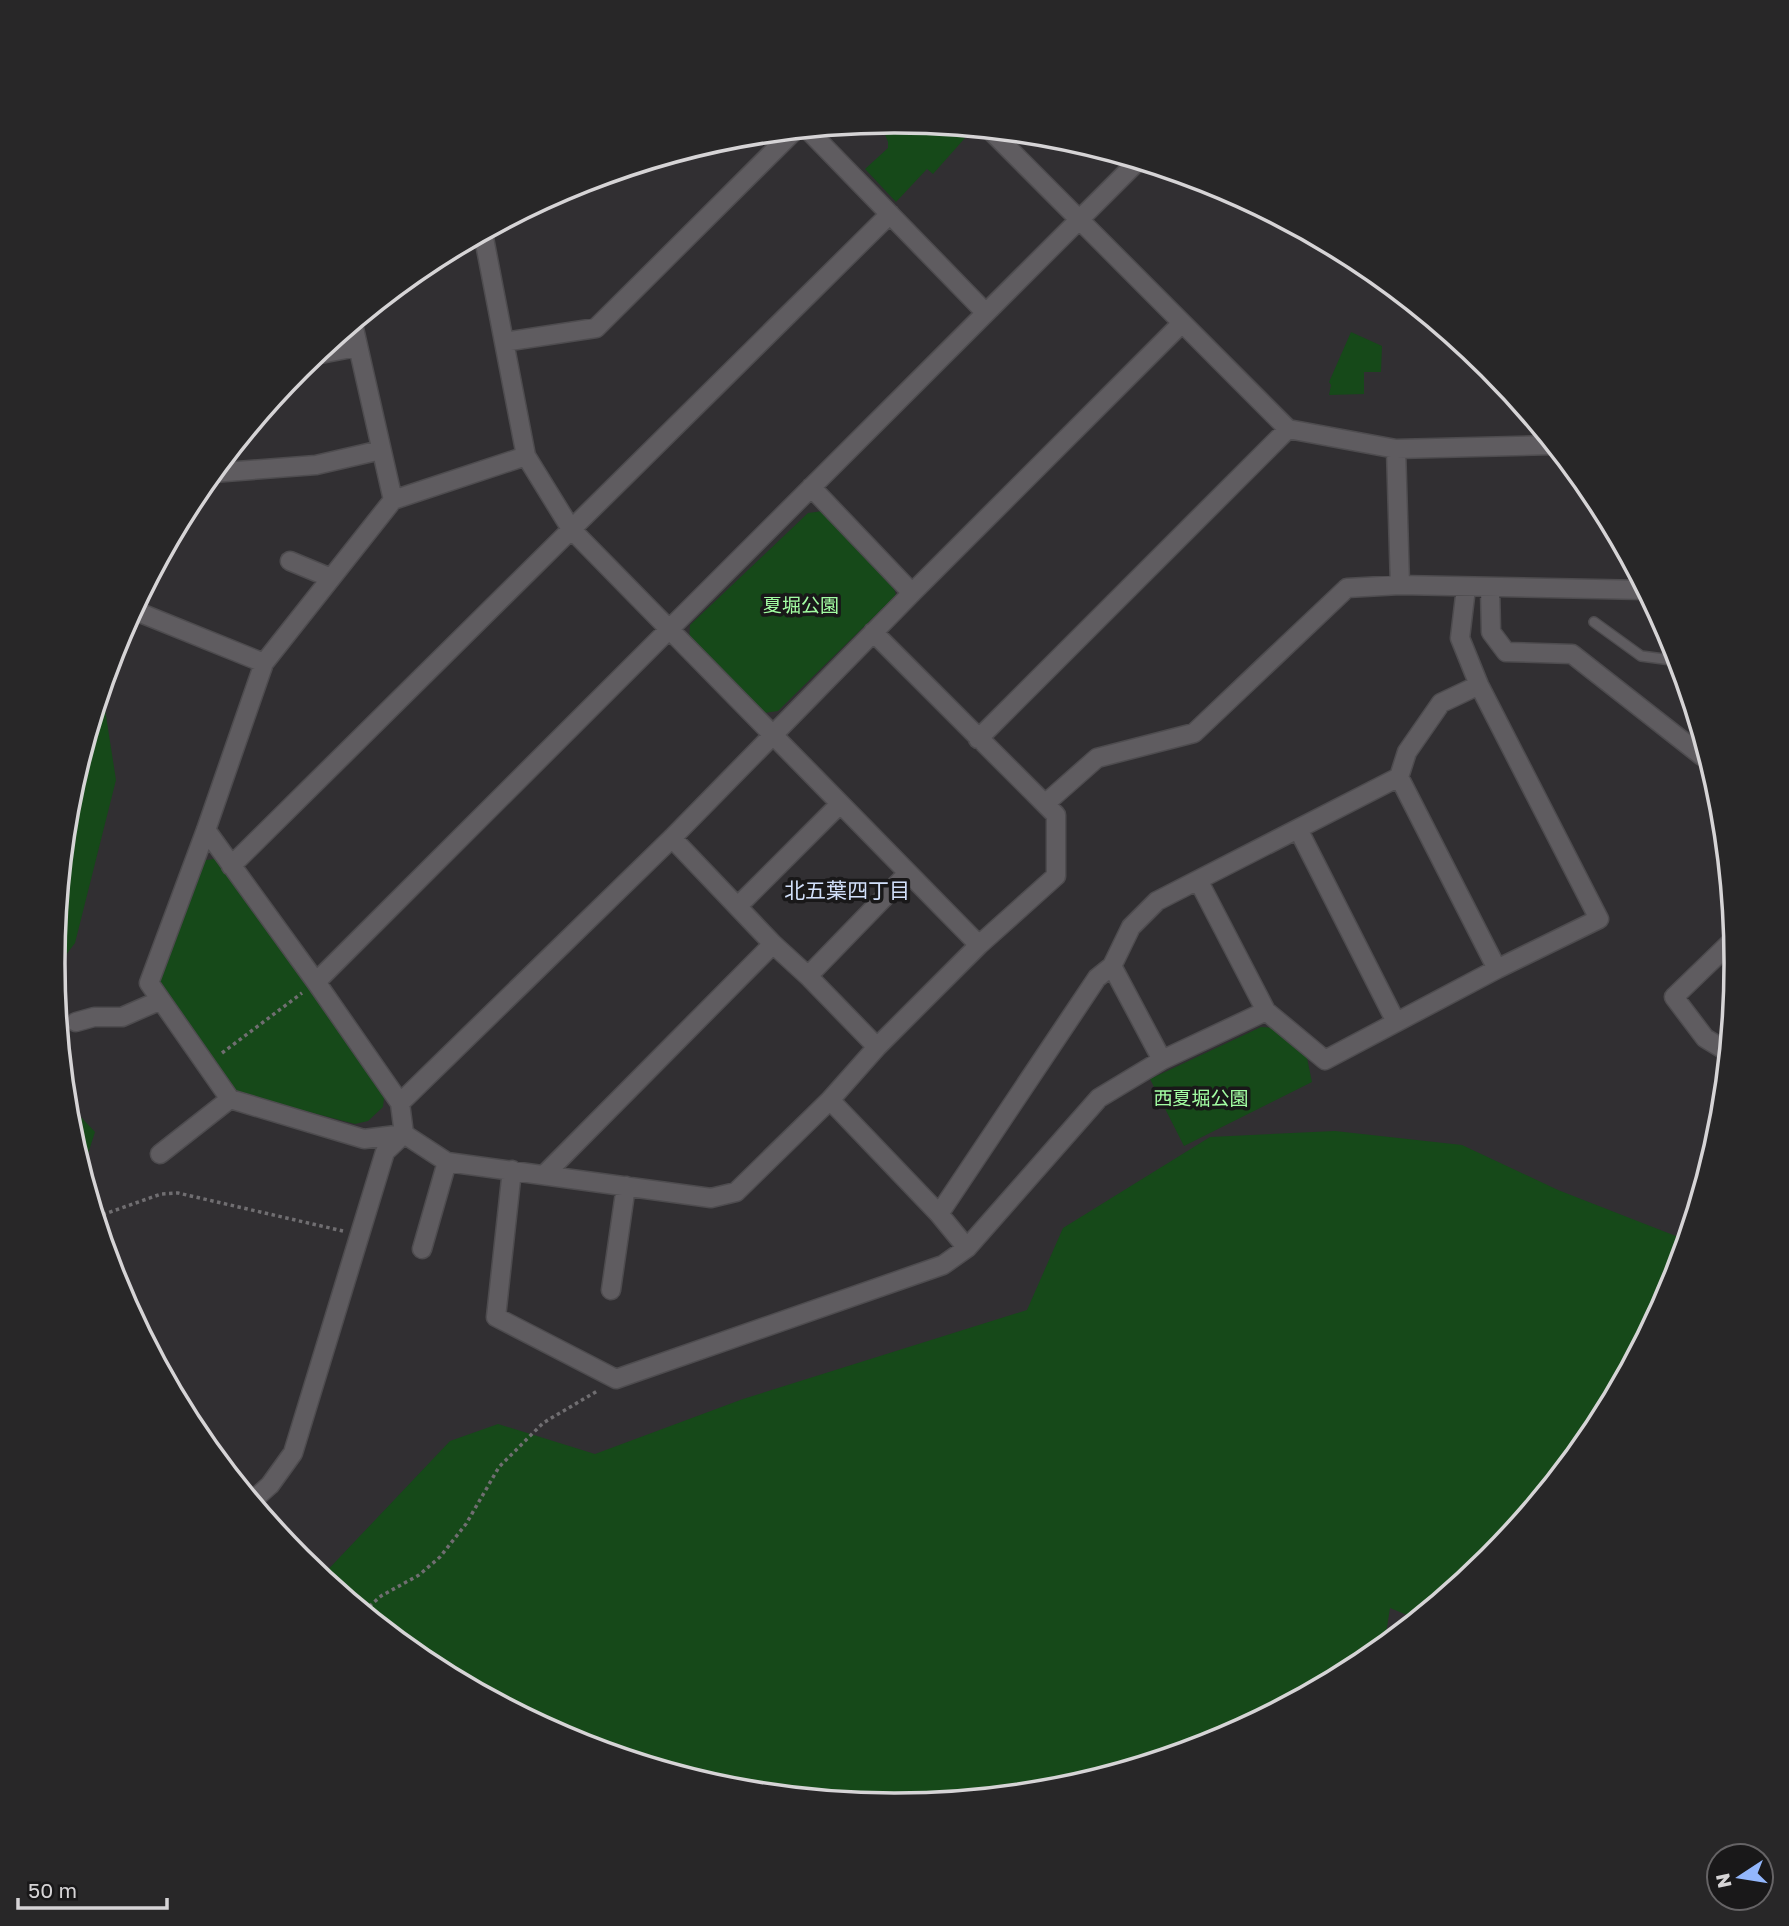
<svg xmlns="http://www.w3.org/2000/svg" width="1789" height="1926" font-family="'Golos Text','Noto Sans JP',sans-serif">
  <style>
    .green { fill: #164919 }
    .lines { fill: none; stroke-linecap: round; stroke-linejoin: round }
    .lane-casing { stroke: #4e4c4f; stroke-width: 12 }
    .street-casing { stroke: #4e4c4f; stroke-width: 21 }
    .path { stroke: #706e71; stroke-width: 3.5; stroke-dasharray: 3.5 3.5; stroke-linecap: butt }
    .lane { stroke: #5f5c60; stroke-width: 9 }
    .street { stroke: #5f5c60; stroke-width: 18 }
    .labels { text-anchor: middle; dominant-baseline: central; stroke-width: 7; stroke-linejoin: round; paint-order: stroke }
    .park-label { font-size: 19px; fill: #a3fea3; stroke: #191819 }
    .neighbourhood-label { font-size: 21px; fill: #d2e0fb; stroke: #191819 }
    .rim { fill: none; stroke: #d6d4d6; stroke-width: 3.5 }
  </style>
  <rect width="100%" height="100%" fill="#312f32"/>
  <path class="green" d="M 900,122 L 973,129 L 933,174 L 927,169 L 896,202 L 865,169 L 888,148 L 888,142 L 882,127 Z
    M 1351,332 L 1382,346 L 1381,372 L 1364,372 L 1364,394 L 1329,395 L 1331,385 L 1329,382 Z
    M 823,511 L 892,583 L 896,595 L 778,711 L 764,713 L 689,642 L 690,625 L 808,513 Z
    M 102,690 L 116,780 L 75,943 L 53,972 L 69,798 Z
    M 219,858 L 385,1089 L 383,1107 L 368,1121 L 355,1124 L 237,1093 L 155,977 L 200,861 Z
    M 1261,1027 L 1276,1028 L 1307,1058 L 1312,1082 L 1184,1146 L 1150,1079 Z
    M 66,1101 L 95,1132 L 85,1163 L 80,1163 L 69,1127 Z
    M 1335,1131 L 1462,1145 L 1558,1190 L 1686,1240 L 1672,1286 L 1594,1431 L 1490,1559 L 1417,1619 L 1390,1608 L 1384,1646 L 1362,1663 L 1216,1741 L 1058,1789 L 894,1805 L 730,1789 L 572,1741 L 426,1663 L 321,1577 L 450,1441 L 498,1424 L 595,1454 L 743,1399 L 1027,1310 L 1063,1228 L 1210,1137 Z"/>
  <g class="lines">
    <g class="lane-casing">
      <path id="lane" d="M 1594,622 L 1641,656 L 1679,661"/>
    </g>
    <g class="street-casing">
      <path id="street" d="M 808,130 L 985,312
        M 991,131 L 1288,429 L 1396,449 L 1553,445
        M 483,233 L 526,456 L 571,529 L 979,945
        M 353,324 L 393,500 L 264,663 L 206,830 L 149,983 L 230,1099 L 364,1139 L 404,1134 L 447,1162 L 711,1198 L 736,1192 L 830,1100 L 877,1047 L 979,945 L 1056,876 L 1056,815 L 873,632
        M 504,342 L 596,328 L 794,131
        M 315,355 L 357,347
        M 1396,449 L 1400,585
        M 212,473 L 316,465 L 381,450
        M 811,487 L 912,593
        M 393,500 L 526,456
        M 290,561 L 331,578
        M 1490,588 L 1491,632 L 1506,652 L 1572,654 L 1702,756 L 1708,757
        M 133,610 L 264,663
        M 978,739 L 1288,429
        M 1399,777 L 1497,969
        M 1046,803 L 1097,758 L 1194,733 L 1347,588 L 1400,585 L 1645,590
        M 1298,829 L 1396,1022
        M 206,830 L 316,982 L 400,1103 L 404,1134 L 385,1152 L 293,1453 L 270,1485 L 252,1501
        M 672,838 L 773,944 L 808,976 L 877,1047
        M 231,866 L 890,214
        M 1198,880 L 1266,1011
        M 738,906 L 840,804
        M 808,976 L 908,873
        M 316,982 L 1138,161
        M 76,1022 L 94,1017 L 122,1017 L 161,1000
        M 1728,1052 L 1705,1038 L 1674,997 L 1734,939
        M 1162,1060 L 1112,966 L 1131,927 L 1157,901 L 1399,777 L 1407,752 L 1441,703 L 1479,685
        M 830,1100 L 939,1214 L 967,1248
        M 400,1103 L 672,838 L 912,593 L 1182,323
        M 160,1154 L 230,1099
        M 512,1170 L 496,1317 L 616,1379 L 943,1265 L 967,1248 L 1099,1098 L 1162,1060 L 1266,1011 L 1325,1060 L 1497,969 L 1599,919 L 1479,685 L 1460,638 L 1466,588
        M 545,1174 L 773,944
        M 939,1214 L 1097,978 L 1112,966
        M 422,1249 L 447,1162
        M 611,1290 L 626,1186"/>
    </g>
    <path class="path" d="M 222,1053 L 302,993
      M 96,1217 L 161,1194 L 178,1193 L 343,1231
      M 364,1611 L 381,1596 L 419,1575 L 440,1557 L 466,1524 L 499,1467 L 543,1423 L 599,1390"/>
    <use href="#lane" class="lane"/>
    <use href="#street" class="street"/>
  </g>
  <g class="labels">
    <g class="park-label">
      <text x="801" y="604">夏堀公園</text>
      <text x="1201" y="1097">西夏堀公園</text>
    </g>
    <g class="neighbourhood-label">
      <text x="847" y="890">北五葉四丁目</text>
    </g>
  </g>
  <path d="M0 0H1789V1926H0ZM894 133H895A829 829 0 0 1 1724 962V964A829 829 0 0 1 895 1793H894A829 829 0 0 1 65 964V962A829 829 0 0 1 894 133Z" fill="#282728" fill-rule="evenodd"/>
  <path class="rim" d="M894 133H895A829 829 0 0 1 1724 962V964A829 829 0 0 1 895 1793H894A829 829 0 0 1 65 964V962A829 829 0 0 1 894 133Z"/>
  <g transform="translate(1740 1877) rotate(258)"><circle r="33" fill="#191819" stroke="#656365" stroke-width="2"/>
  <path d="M0-5L12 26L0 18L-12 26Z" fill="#93b7fd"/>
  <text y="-10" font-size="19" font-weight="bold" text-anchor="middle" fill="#d6d4d6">N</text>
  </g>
  <path d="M18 1898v10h149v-10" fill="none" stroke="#d6d4d6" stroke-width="3.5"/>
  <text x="28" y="1898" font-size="21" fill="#d6d4d6" stroke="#191819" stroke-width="5" paint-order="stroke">50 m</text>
</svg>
